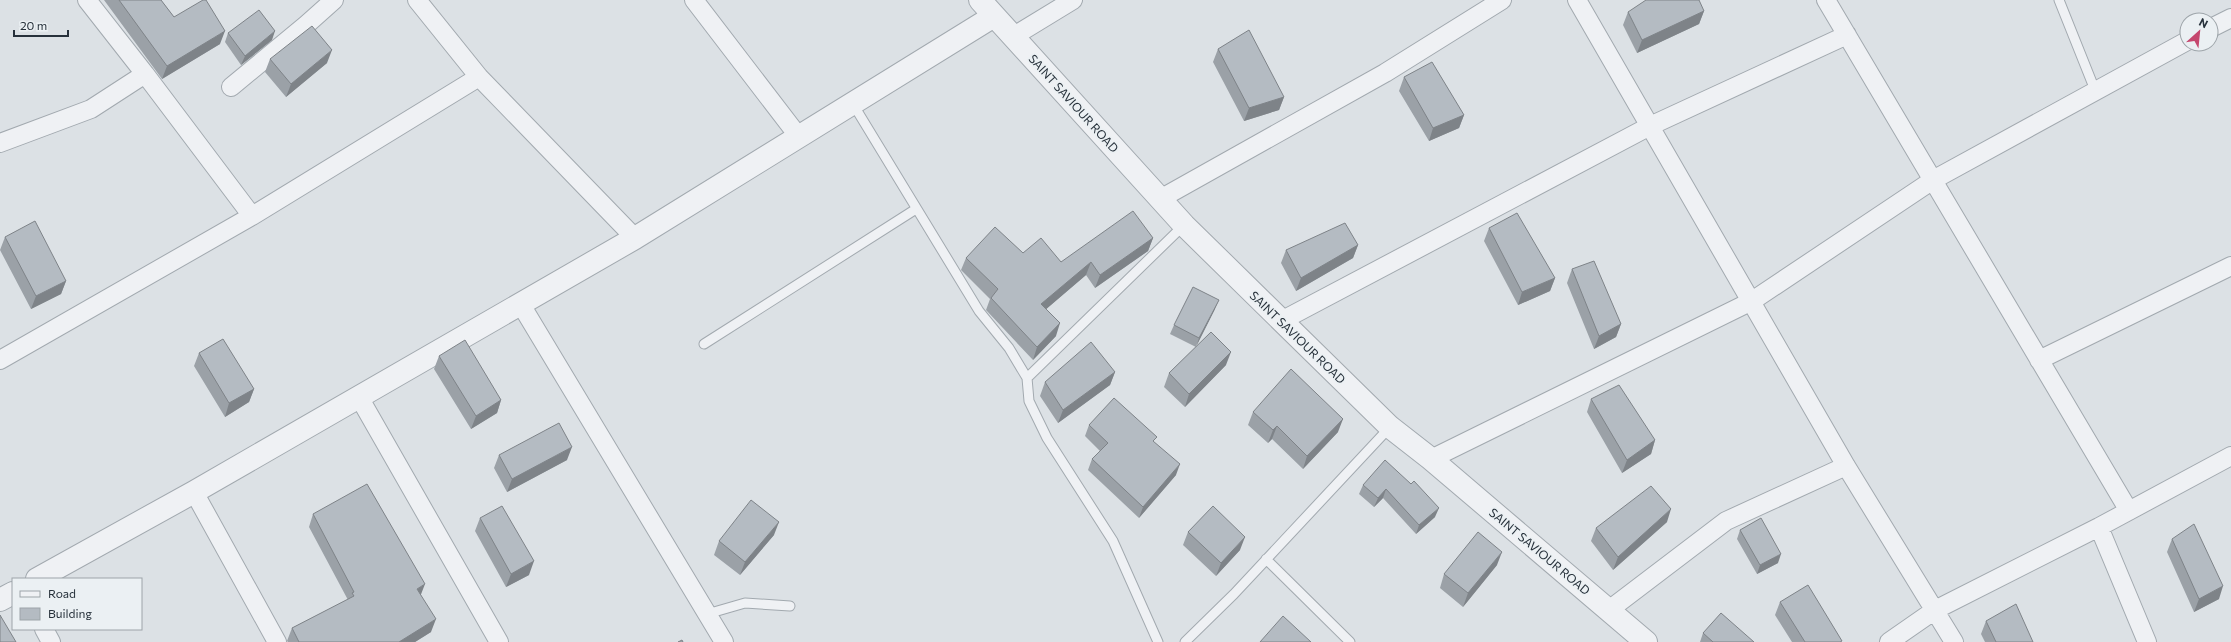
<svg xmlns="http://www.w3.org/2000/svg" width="2231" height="642" font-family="Commissioner,sans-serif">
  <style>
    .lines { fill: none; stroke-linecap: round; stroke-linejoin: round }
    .service-casing { stroke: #a2a9af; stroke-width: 11 }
    .minor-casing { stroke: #a2a9af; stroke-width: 20 }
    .tertiary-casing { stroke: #a2a9af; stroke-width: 24 }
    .service { stroke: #eff1f4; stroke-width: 9 }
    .minor { stroke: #eff1f4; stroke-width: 18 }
    .tertiary { stroke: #eff1f4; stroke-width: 22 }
    .wall { fill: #9ba1a7 }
    .shaded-wall { fill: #7e8388 }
    .building { fill: #b4bbc2; stroke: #7e8388 }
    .labels { text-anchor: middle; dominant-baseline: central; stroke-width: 3.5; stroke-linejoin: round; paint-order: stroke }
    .street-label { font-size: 12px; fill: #27313b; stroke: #ebf0f3 }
  </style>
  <rect width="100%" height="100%" fill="#dce1e5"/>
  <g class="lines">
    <g class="service-casing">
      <path id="service" d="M 2059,0 L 2095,90
        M 853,104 L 979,311 L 1009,348 L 1027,378 L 1029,401 L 1047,438 L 1113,541 L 1158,642
        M 704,344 L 916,209
        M 1027,378 L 1184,225
        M 1266,559 L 1350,642
        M 707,614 L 745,603 L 790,606
        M 1185,642 L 1234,594 L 1390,427"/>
    </g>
    <g class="minor-casing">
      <path id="minor" d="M 417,0 L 479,77 L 635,238
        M 694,0 L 799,137
        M 1577,0 L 1846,466 L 1954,642
        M 1826,0 L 2129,511
        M 2211,28 L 2231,18
        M 1014,36 L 1073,0
        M 145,74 L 252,216
        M 231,87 L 306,25 L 334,0
        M 0,143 L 91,109 L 145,74 L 87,0
        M 1160,199 L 1385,73 L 1502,0
        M 520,303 L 724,642
        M 1281,321 L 1650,126 L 1847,35
        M 0,360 L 252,216 L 479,77
        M 2039,360 L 2231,266
        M 359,397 L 499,642
        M 1431,459 L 1752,301 L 1933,180 L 2187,41
        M 194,492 L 277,642
        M 2099,527 L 2147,642
        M 1609,610 L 1726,521 L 1846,466
        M 44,629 L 51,642
        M 1889,642 L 1935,610 L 2099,527 L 2231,456"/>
    </g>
    <g class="tertiary-casing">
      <path id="tertiary" d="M 980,0 L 1184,225 L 1390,427 L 1431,459 L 1646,642
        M 37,579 L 194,492 L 635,238 L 994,16
        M 0,600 L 13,593"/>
    </g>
    <use href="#service" class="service"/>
    <use href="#minor" class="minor"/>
    <use href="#tertiary" class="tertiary"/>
  </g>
  <path class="wall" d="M 104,0 L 161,0 L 174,17 L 220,44 L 162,79 Z
    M 1704,11 L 1699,24 L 1637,53 L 1623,25 L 1628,12 Z
    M 228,33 L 272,40 L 241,65 L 225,42 Z
    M 1218,49 L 1284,97 L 1279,110 L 1244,121 L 1213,62 Z
    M 270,59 L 327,63 L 286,97 L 265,72 Z
    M 1404,77 L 1464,115 L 1459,128 L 1429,141 L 1399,91 Z
    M 1489,228 L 1555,278 L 1550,291 L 1518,305 L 1484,241 Z
    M 5,237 L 66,281 L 61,294 L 31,309 L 0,250 Z
    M 1153,238 L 1148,251 L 1095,288 L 1086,275 L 1046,309 L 1056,336 L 1033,360 L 986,310 L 990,299 L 961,270 L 966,258 L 1023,253 L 1061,262 Z
    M 1358,245 L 1353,258 L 1296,291 L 1281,263 L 1286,250 Z
    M 1572,269 L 1621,324 L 1616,337 L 1594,349 L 1567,283 Z
    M 1215,309 L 1196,346 L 1226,365 L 1185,407 L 1164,387 L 1169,373 L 1196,347 L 1170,334 L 1174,325 Z
    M 199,353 L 254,389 L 249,402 L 225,417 L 194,366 Z
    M 439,356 L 501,400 L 497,413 L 471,429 L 434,369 Z
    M 1115,372 L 1110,385 L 1058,423 L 1040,396 L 1045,382 Z
    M 1591,399 L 1655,440 L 1651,454 L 1622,473 L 1587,412 Z
    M 1253,412 L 1338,432 L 1303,469 L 1272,439 L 1268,443 L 1248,425 Z
    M 1089,425 L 1155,443 L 1176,475 L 1139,518 L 1088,470 L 1092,459 L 1100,451 L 1085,436 Z
    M 499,455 L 567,460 L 507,492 L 494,468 Z
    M 1411,484 L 1435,517 L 1416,534 L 1383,498 L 1374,507 L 1359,494 L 1363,485 Z
    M 313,514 L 421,595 L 431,632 L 415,642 L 288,642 L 287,641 L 292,628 L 348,600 L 309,527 Z
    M 480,518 L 529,575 L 506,587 L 475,531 Z
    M 1667,522 L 1613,570 L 1591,541 L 1596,528 Z
    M 1740,530 L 1778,563 L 1757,574 L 1737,539 Z
    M 1188,532 L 1240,550 L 1216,576 L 1183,545 Z
    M 774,535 L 740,575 L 714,555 L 719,541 Z
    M 2172,539 L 2219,599 L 2194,612 L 2167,552 Z
    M 1497,565 L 1463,607 L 1440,588 L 1444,574 Z
    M 1780,602 L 1841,642 L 1792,642 L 1775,615 Z
    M 1986,621 L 2033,642 L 1985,642 L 1981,634 Z
    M 1703,633 L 1754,642 L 1700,642 Z"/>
  <path class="shaded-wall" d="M 1704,11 L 1699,24 L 1637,53 L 1642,40 Z
    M 225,31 L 220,44 L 162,79 L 167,66 Z
    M 275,31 L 272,40 L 241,65 L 245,56 Z
    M 332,50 L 327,63 L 286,97 L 291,84 Z
    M 1284,97 L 1279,110 L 1244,121 L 1249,108 Z
    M 1464,115 L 1459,128 L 1429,141 L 1433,128 Z
    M 1153,238 L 1148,251 L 1095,288 L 1100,275 Z
    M 1358,245 L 1353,258 L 1296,291 L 1301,278 Z
    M 1091,262 L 1086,275 L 1037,317 L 1041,304 Z
    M 1555,278 L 1550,291 L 1518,305 L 1522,292 Z
    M 66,281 L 61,294 L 31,309 L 36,296 Z
    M 1219,300 L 1215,309 L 1196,347 L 1199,338 Z
    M 1060,323 L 1056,336 L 1033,360 L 1037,347 Z
    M 1621,324 L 1616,337 L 1594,349 L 1599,336 Z
    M 1231,352 L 1226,365 L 1185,407 L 1189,394 Z
    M 1115,372 L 1110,385 L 1058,423 L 1063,410 Z
    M 254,389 L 249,402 L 225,417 L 229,403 Z
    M 501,400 L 497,413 L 471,429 L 476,416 Z
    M 1343,419 L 1338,432 L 1303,469 L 1307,456 Z
    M 1277,426 L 1272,439 L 1268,443 L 1273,430 Z
    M 1655,440 L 1651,454 L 1622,473 L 1627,460 Z
    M 572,447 L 567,460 L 507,492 L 512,479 Z
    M 1180,464 L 1176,475 L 1139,518 L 1143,507 Z
    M 1386,489 L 1383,498 L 1374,507 L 1378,498 Z
    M 1439,508 L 1435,517 L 1416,534 L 1419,525 Z
    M 1671,509 L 1667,522 L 1613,570 L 1618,557 Z
    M 779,522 L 774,535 L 740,575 L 745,562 Z
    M 1245,537 L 1240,550 L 1216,576 L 1221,563 Z
    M 1502,552 L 1497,565 L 1463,607 L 1468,593 Z
    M 1781,554 L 1778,563 L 1757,574 L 1760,565 Z
    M 534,561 L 529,575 L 506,587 L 511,574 Z
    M 425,584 L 420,597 L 417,589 Z
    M 2223,586 L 2219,599 L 2194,612 L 2199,599 Z
    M 436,619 L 431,632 L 415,642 L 399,642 Z"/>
  <path class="building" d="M 119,0 L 161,0 L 174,17 L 203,0 L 206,0 L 225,31 L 167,66 Z
    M 1646,0 L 1699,0 L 1704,11 L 1642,40 L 1628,12 Z
    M 259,10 L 275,31 L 245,56 L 228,33 Z
    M 312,26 L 332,50 L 291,84 L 270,59 Z
    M 1249,30 L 1284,97 L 1249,108 L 1218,49 Z
    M 1432,62 L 1464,115 L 1433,128 L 1404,77 Z
    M 1133,211 L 1153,238 L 1100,275 L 1091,262 L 1041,304 L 1060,323 L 1037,347 L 991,298 L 998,289 L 966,258 L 995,227 L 1023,253 L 1041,238 L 1061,262 Z
    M 1517,213 L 1555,278 L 1522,292 L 1489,228 Z
    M 35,221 L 66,281 L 36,296 L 5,237 Z
    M 1345,223 L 1358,245 L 1301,278 L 1286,250 Z
    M 1594,261 L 1621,324 L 1599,336 L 1572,269 Z
    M 1193,287 L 1219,300 L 1199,338 L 1174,325 Z
    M 1211,332 L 1231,352 L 1189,394 L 1169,373 Z
    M 223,339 L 254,389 L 229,403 L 199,353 Z
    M 465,340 L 501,400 L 476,416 L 439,356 Z
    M 1091,342 L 1115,372 L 1063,410 L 1045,382 Z
    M 1291,369 L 1343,419 L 1307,456 L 1277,426 L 1273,430 L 1253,412 Z
    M 1619,385 L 1655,440 L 1627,460 L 1591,399 Z
    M 1114,398 L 1157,437 L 1153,441 L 1180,464 L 1143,507 L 1092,459 L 1108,443 L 1089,425 Z
    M 559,423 L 572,447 L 512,479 L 499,455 Z
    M 1385,460 L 1411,484 L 1414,481 L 1439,508 L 1419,525 L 1386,489 L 1378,498 L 1363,485 Z
    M 367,484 L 425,584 L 417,589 L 436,619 L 399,642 L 299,642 L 292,628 L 354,596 L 352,593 L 354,592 L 313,514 Z
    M 1651,486 L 1671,509 L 1618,557 L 1596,528 Z
    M 751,500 L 779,522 L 745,562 L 719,541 Z
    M 502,506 L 534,561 L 511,574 L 480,518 Z
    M 1213,506 L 1245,537 L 1221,563 L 1188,532 Z
    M 1761,518 L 1781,554 L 1760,565 L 1740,530 Z
    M 2194,524 L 2223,586 L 2199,599 L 2172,539 Z
    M 1478,532 L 1502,552 L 1468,593 L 1444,574 Z
    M 1808,585 L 1842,641 L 1840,642 L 1805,642 L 1780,602 Z
    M 2016,604 L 2033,642 L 1996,642 L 1986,621 Z
    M 1721,613 L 1754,642 L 1713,642 L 1703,633 Z
    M 0,615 L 16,642 L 0,642 Z
    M 1283,616 L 1311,642 L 1260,642 Z
    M 682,640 L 683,642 L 678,642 Z"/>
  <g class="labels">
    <g class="street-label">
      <text transform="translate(1074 103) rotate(48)">SAINT SAVIOUR ROAD</text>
      <text transform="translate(1298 337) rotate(44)">SAINT SAVIOUR ROAD</text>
      <text transform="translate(1540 551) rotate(40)">SAINT SAVIOUR ROAD</text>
    </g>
  </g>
  <rect x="12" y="578" width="130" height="52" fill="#ebf0f3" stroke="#9da4a9"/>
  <rect x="20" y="591" width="20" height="6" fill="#eff1f4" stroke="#9da4a9"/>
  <text x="48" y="598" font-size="12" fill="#27313b">Road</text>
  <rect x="20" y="608" width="20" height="12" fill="#b4bbc2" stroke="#9da4a9"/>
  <text x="48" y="618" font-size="12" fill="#27313b">Building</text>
  <g transform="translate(2199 32) rotate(27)"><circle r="19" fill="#ebf0f3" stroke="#9da4a9"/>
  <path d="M0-3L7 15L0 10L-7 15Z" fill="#c5476e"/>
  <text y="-6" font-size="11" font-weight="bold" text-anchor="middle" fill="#27313b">N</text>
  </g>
  <path d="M14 30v6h54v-6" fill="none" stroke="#27313b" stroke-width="2"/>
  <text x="20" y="30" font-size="12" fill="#27313b" stroke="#ebf0f3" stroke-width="3" paint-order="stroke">20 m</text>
</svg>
